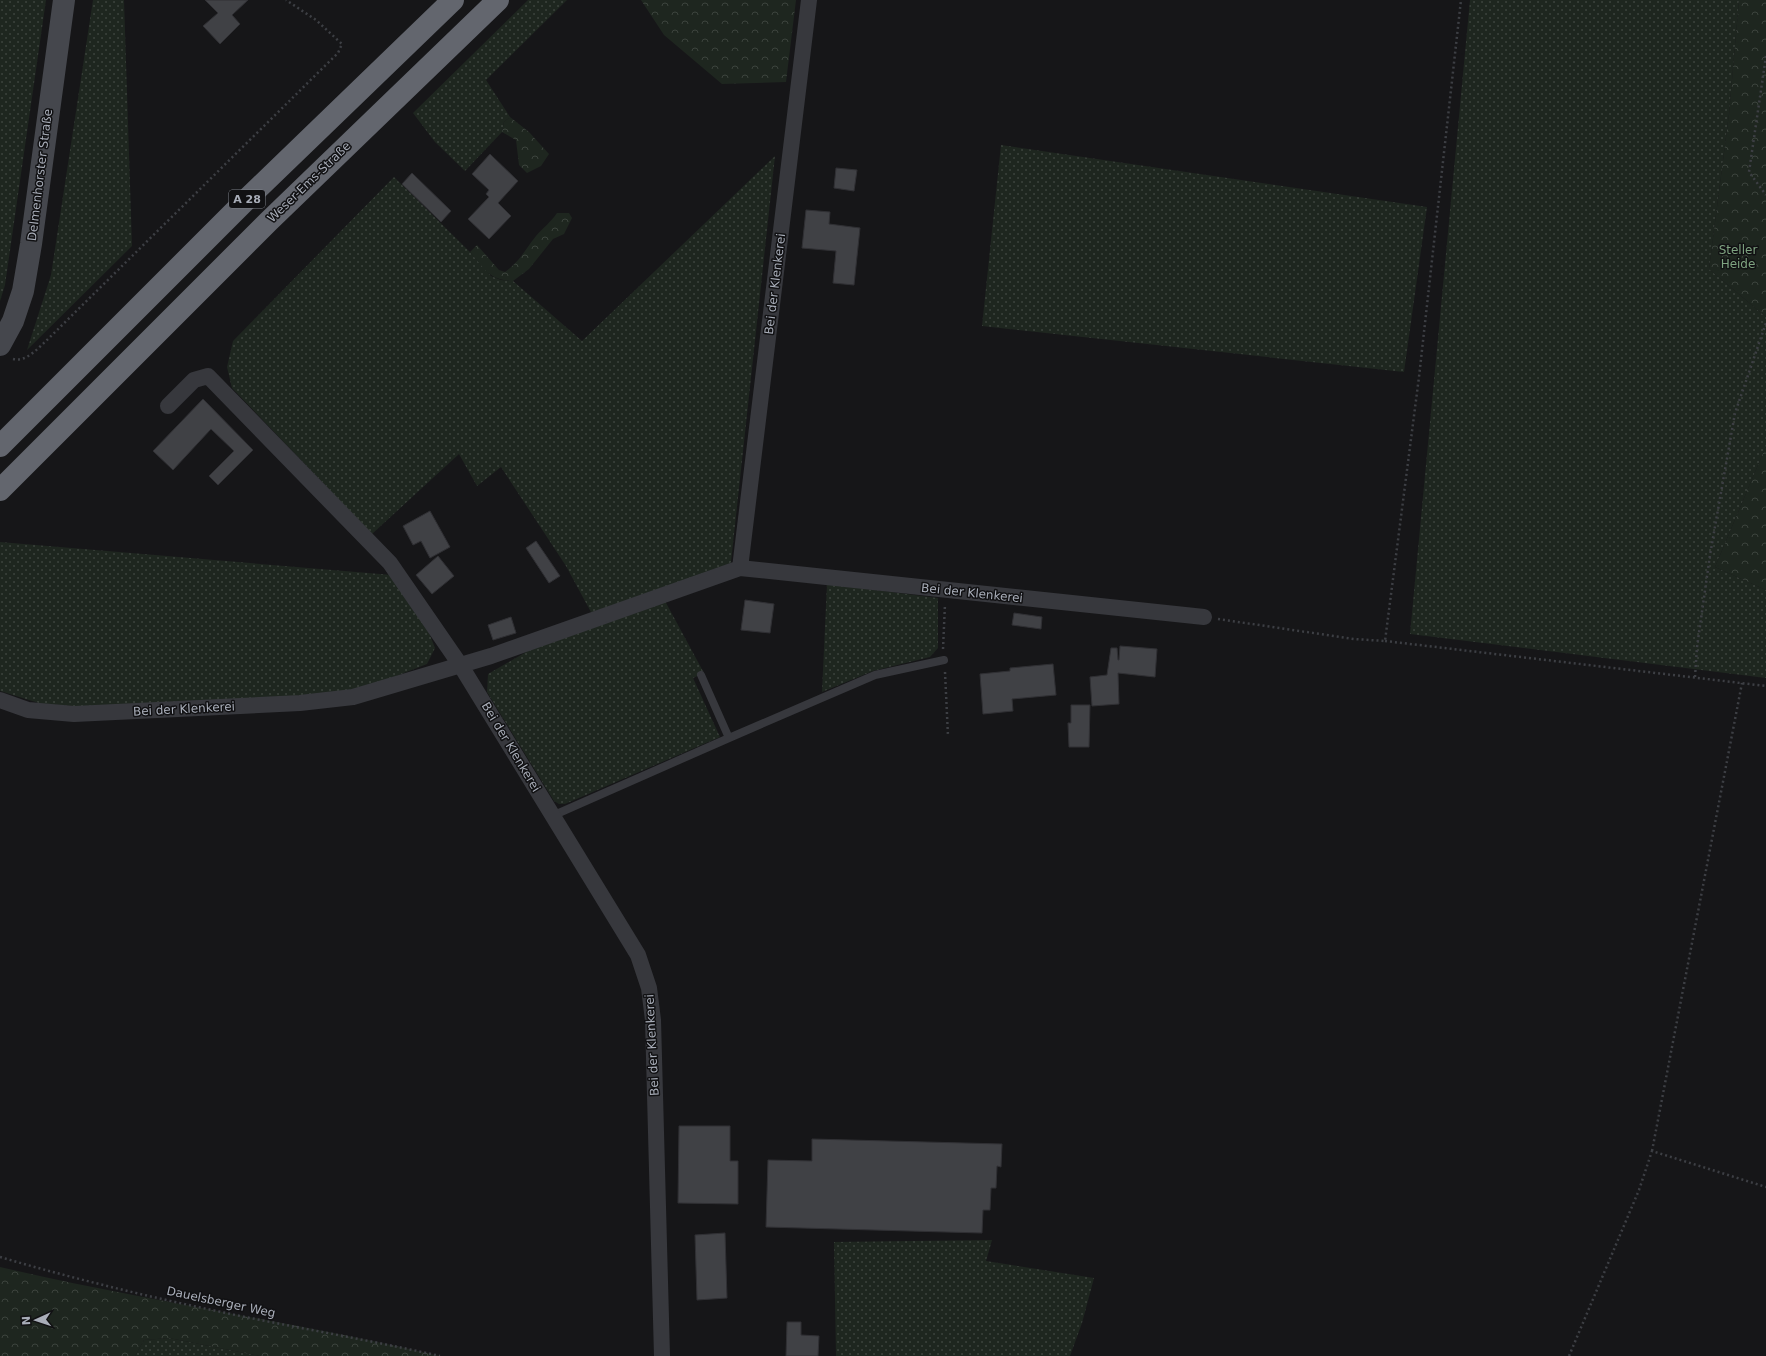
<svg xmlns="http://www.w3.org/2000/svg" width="1766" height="1356" font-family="'DejaVu Sans',sans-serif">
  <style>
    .grass { fill: url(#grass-dots) }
    .forest { fill: url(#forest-crowns) }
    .building { fill: #404145; stroke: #303034 }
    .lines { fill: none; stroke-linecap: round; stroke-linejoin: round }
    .path { stroke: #3d3f44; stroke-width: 2.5; stroke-dasharray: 2 3; stroke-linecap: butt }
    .lane { stroke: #37383d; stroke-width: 8 }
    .street { stroke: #37383d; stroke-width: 16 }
    .secondary { stroke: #45474d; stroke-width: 22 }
    .highway { stroke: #63666e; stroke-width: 22 }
    .labels { text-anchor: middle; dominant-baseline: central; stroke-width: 3; stroke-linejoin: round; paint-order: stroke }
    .shield { fill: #111113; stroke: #7b7e86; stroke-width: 1 }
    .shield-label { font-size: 11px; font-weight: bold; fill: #a8adb8 }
    .street-label { font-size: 12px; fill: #a8adb8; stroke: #111113 }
    .park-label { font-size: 12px; fill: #7fa381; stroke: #111113 }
  </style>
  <defs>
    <pattern id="grass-dots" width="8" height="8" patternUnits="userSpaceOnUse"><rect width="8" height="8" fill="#1e261f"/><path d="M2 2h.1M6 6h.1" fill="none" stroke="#3c433d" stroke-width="1.8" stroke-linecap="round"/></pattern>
    <pattern id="forest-crowns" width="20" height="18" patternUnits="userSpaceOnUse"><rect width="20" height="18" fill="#1e261f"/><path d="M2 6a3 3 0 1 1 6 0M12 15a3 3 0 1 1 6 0" fill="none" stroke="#3c433d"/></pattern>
  </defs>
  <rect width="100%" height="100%" fill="#161618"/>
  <path class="grass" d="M 0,0 L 46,0 L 5,285 L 0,301 Z
    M 93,0 L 124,0 L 132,246 L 27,350 L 51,275 Z
    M 528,0 L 567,0 L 486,80 L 510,117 L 504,122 L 502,132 L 465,171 L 435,142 L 413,113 Z
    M 1470,0 L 1739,0 L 1729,114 L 1709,269 L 1766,317 L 1766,446 L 1715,567 L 1766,590 L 1766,678 L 1410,634 Z
    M 1001,145 L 1427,207 L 1404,372 L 982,326 Z
    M 775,156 L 731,562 L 728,566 L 592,614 L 566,566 L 501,467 L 477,486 L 459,454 L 372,534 L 232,388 L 227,367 L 233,341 L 394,177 L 470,252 L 491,276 L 501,280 L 513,281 L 582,341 Z
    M 0,542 L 392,575 L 428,630 L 435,648 L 427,664 L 363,689 L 293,696 L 88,707 L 42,704 L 0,691 Z
    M 827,584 L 938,598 L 938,648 L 930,657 L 873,671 L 822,692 Z
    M 665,601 L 704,673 L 693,678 L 720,737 L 565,804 L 559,804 L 554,801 L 487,692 L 488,674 L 533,648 Z
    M 992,1240 L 986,1261 L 1094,1278 L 1082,1323 L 1070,1356 L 836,1356 L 834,1242 Z
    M 169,1338 L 260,1356 L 135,1356 L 144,1340 Z"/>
  <path class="forest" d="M 641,0 L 796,0 L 786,82 L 722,84 L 664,35 Z
    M 1739,0 L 1766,0 L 1766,317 L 1709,269 L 1729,114 Z
    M 510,117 L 529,132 L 549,154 L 541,166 L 527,173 L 519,165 L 516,140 L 502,132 L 504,122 Z
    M 557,213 L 569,213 L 572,218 L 564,234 L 553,239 L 529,269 L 513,281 C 488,280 485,269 470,252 L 477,245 L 499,270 L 505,272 C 521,260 524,251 536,236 C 543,228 551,222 557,213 Z
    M 1766,446 L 1766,590 L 1715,567 Z
    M 0,1267 C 146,1301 294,1322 440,1356 L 260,1356 L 169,1338 L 144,1340 L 135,1356 L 0,1356 Z"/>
  <path class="building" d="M 205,0 L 248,0 L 232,15 L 240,24 L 220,44 L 203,26 L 218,13 Z
    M 490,154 L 518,181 L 498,203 L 511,216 L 489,239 L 468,219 L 489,197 L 486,194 L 489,190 L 472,174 Z
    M 836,168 L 857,170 L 854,191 L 834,188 Z
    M 412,173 L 451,211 L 441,222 L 402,184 Z
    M 806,210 L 830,212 L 829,224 L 860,228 L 854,285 L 833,283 L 836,251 L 802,248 Z
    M 203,399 L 253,450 L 218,485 L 209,476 L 234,451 L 211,429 L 173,470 L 153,451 Z
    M 430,511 L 450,547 L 430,558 L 421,541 L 413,545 L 403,526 Z
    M 536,541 L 560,576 L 549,583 L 526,548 Z
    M 438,556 L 454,576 L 432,594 L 416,575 Z
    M 745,600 L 774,604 L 770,633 L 741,630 Z
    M 1014,613 L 1042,617 L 1041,629 L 1012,625 Z
    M 511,617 L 516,633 L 493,640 L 488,625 Z
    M 1120,646 L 1157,649 L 1155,677 L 1118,673 L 1119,704 L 1092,706 L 1090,677 L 1107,675 L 1111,648 L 1117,648 L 1118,660 L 1119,660 Z
    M 1053,664 L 1056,695 L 1012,699 L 1013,711 L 983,714 L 980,674 L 1010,671 L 1010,668 Z
    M 1071,705 L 1090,705 L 1089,747 L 1069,747 L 1068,723 L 1071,723 Z
    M 679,1126 L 730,1126 L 730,1161 L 738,1161 L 738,1204 L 678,1203 Z
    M 812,1139 L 1002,1144 L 1001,1167 L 997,1166 L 996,1188 L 991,1188 L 990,1210 L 983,1210 L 982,1233 L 766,1227 L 768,1160 L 812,1161 Z
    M 725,1233 L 727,1298 L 697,1300 L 695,1235 Z
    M 787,1322 L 801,1322 L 801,1335 L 819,1336 L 818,1356 L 786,1356 Z"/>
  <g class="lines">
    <path class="path" d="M 1766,56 L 1749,172 L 1766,195
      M 13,359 C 26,362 36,350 45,342 L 338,53 L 342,44 L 316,20 L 286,0
      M 1218,619 L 1354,639 L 1385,641 L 1419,377 L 1461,0
      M 1385,641 L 1766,686
      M 943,649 L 945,604
      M 945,672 L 948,736
      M 1695,677 L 1697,647 L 1710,555 L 1735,413 L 1766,323
      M 1652,1151 L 1742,683
      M 0,1257 C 74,1279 150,1297 226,1313 C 298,1328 369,1340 440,1356
      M 1569,1356 L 1639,1190 L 1652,1151 L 1766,1187"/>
    <path class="lane" d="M 729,738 L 875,675 L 944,660
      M 552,816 L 729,738 L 701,675"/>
    <path class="street" d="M 168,406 L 194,380 L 208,376 L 390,563 L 461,666 L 638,955 L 649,988 L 653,1020 L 662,1356
      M 740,568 L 809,0
      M 0,700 L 28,710 L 74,714 L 300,703 L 353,697 L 491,656 L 740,568 L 1204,617"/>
    <path class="secondary" d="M 0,345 L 13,321 L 23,291 L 31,244 L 64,0"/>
    <path class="highway" d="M 0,446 L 249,197 L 453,0
      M 0,490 L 269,221 L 498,0"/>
  </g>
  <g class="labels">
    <rect class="shield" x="229" y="190" width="36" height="18" rx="3"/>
    <g class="shield-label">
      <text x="247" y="199">A 28</text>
    </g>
    <g class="street-label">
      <text transform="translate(40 175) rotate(-83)">Delmenhorster Straße</text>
      <text transform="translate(309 182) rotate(-44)">Weser-Ems-Straße</text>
      <text transform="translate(775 284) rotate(-83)">Bei der Klenkerei</text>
      <text transform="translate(972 593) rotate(6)">Bei der Klenkerei</text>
      <text transform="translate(184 709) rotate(-3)">Bei der Klenkerei</text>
      <text transform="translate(511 747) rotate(59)">Bei der Klenkerei</text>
      <text transform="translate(652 1045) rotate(-93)">Bei der Klenkerei</text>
      <text transform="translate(221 1302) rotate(12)">Dauelsberger Weg</text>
    </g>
    <g class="park-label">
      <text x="1738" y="250">Steller<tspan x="1738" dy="14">Heide</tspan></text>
    </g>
  </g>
  <g transform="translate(36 1320) rotate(267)" stroke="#111113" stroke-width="3" paint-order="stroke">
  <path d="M0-3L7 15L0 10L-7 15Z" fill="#a8adb8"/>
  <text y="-6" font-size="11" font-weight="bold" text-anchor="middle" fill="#a8adb8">N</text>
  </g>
</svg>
